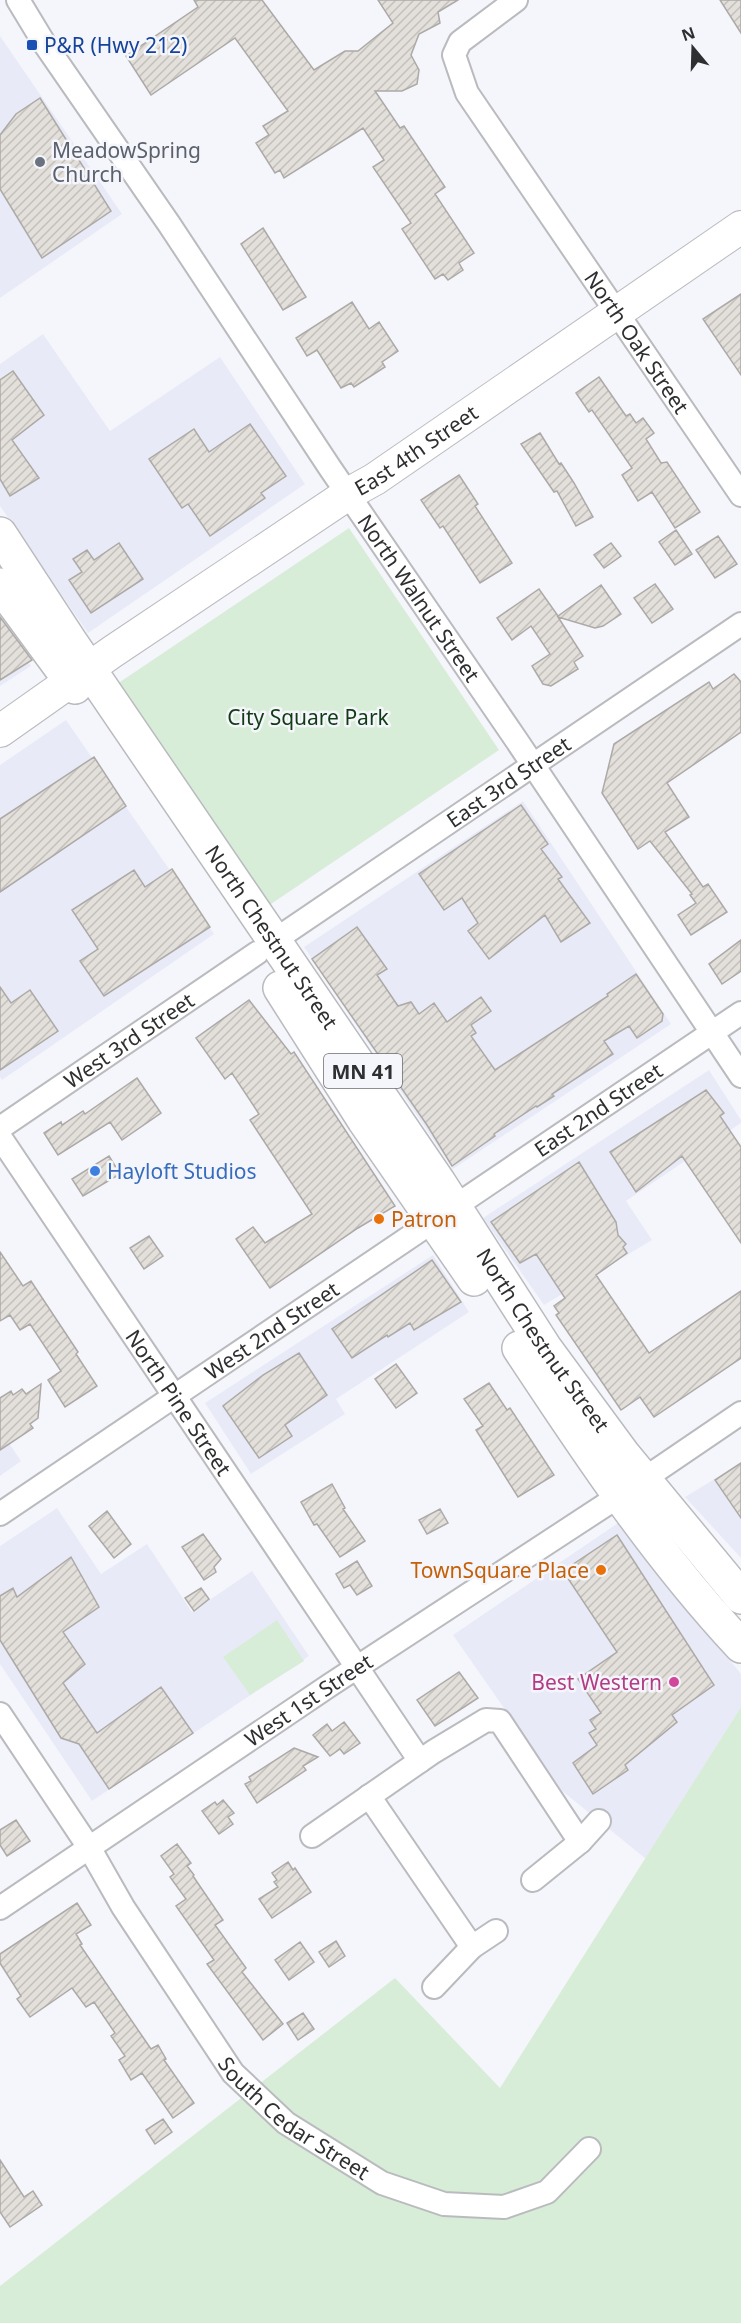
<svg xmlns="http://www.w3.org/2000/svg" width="741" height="2323" font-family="'Noto Sans',sans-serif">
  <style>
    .built { fill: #e8ebf7 }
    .park { fill: #d7edd7 }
    .building { fill: url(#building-hatch); stroke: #ada9a6; stroke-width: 1.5 }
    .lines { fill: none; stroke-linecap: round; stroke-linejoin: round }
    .street-casing { stroke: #babbbf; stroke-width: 26 }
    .secondary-casing { stroke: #babbbf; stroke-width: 34 }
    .primary-casing { stroke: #babbbf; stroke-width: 36 }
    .street { stroke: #fff; stroke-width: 22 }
    .secondary { stroke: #fff; stroke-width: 32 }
    .primary { stroke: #fff; stroke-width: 33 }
    .transit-dot { fill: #1a4fb4; stroke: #f5f6fb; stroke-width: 2 }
    .worship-dot { fill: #6b7280; stroke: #f5f6fb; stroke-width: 2 }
    .shop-dot { fill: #3f7fe0; stroke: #f5f6fb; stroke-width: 2 }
    .food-dot { fill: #e8710a; stroke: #f5f6fb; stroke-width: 2 }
    .hotel-dot { fill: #d1479c; stroke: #f5f6fb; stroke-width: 2 }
    .labels { text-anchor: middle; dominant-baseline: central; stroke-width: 5; stroke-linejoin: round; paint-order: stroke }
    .shield { fill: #f5f6fb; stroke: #6a6b6d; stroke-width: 1.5 }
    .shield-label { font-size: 20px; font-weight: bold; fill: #2e2f30 }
    .transit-label { font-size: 21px; fill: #164399; stroke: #f5f6fb; text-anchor: start }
    .worship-label { font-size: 21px; fill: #5b616d; stroke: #f5f6fb; text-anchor: start }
    .street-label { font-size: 21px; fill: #2e2f30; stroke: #f5f6fb }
    .park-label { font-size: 21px; fill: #103b14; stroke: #f5f6fb }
    .shop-label { font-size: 21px; fill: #366cbe; stroke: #f5f6fb; text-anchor: start }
    .food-label { font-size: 21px; fill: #c56008; stroke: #f5f6fb; text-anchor: start }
    .hotel-label { font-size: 21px; fill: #b23c85; stroke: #f5f6fb; text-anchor: end }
  </style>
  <defs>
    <pattern id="building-hatch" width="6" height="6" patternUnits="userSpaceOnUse" patternTransform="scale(1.5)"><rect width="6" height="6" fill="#e3dfdb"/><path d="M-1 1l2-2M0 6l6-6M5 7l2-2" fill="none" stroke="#c3c0bc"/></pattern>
  </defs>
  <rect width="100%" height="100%" fill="#f5f6fb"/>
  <path class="built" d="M 0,36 L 122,214 L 0,298 Z
    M 43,334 L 110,431 L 220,357 L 305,484 L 88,633 L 0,506 L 0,364 Z
    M 0,620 L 31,666 L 0,686 Z
    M 66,720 L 214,934 L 2,1080 L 0,1077 L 0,765 Z
    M 523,801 L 671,1024 L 453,1169 L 304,947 Z
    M 709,1070 L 741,1120 L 741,1123 L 626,1201 L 652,1240 L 544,1305 L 483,1218 Z
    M 433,1255 L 469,1312 L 336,1399 L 345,1414 L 251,1474 L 205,1403 Z
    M 0,1430 L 21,1461 L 0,1476 Z
    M 741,1463 L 741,1558 L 685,1497 Z
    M 57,1508 L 101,1574 L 147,1544 L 192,1612 L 252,1571 L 309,1656 L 92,1801 L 0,1664 L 0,1546 Z
    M 618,1523 L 741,1674 L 741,1707 L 646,1859 L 561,1790 L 453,1635 Z"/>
  <path class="park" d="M 349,528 L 499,750 L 268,906 L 117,684 Z
    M 277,1620 L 304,1661 L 250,1695 L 223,1657 Z
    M 741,1707 L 741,2323 L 0,2323 L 0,2286 L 395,1978 L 500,2088 Z"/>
  <path class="building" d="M 194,0 L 262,0 L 314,70 L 345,51 L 358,51 L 393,23 L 378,0 L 458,0 L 438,12 L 440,23 L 419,34 L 411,55 L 419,70 L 417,84 L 402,91 L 375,91 L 400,128 L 404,126 L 445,187 L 435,194 L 474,253 L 459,263 L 463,270 L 448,280 L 443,274 L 435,279 L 402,229 L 411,223 L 373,167 L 384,160 L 363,128 L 284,178 L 280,170 L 275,173 L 256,143 L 269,135 L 263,126 L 288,111 L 235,38 L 151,95 L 126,56 L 198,7 Z
    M 720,0 L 741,0 L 741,33 Z
    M 40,98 L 111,211 L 42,258 L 0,189 L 0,135 L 16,114 Z
    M 263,228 L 306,297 L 283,310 L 241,244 Z
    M 741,294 L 741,375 L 703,319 Z
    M 352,302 L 369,329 L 379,322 L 398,351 L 382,362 L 385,367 L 354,387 L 351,383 L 341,388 L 317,350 L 307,356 L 296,338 Z
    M 13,371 L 44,415 L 12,440 L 39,478 L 10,496 L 0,479 L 0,380 Z
    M 599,377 L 626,416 L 630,414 L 636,423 L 643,418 L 654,433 L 646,439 L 661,463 L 667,462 L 700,512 L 675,528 L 652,492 L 638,501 L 622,475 L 632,468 L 592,410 L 589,412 L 576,393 Z
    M 250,424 L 286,476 L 261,493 L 265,498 L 210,536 L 188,504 L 182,508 L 149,459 L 194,429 L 209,452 Z
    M 540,433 L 559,464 L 561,463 L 574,483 L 593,517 L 576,526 L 557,491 L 554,492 L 521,444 Z
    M 459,475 L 478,504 L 475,506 L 512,563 L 480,583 L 443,526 L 440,528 L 421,500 Z
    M 676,530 L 692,554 L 675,565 L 659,542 Z
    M 718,536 L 737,564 L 715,578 L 696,550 Z
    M 119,543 L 143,579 L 91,613 L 69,580 L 82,572 L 73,559 L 87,550 L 94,560 Z
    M 611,543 L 621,556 L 604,568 L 594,555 Z
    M 655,584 L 673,609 L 652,623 L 634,598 Z
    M 601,585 L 621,614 L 603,626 L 595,628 L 558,617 L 583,656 L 574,662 L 578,669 L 551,686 L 543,684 L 532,666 L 550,654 L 531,626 L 512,640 L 497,618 L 539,589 L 558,616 Z
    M 0,617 L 32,660 L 0,680 Z
    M 734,674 L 741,682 L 741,732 L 667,783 L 689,817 L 665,832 L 703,887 L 708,884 L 727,912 L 691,935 L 678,915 L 696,903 L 690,895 L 692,894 L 650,841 L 638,849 L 602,793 L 614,744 L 709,682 L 713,689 Z
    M 94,757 L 126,806 L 0,892 L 0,819 Z
    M 521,805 L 548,844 L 541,849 L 562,877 L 558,879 L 590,923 L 561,942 L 545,915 L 489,959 L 468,931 L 478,923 L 462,898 L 444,910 L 419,874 Z
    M 172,869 L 210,927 L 104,996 L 80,961 L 98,949 L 72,910 L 134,870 L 145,887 Z
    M 357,927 L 387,969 L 377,975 L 398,1006 L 411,1002 L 419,1014 L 434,1003 L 447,1022 L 481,997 L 491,1011 L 471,1025 L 476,1033 L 471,1036 L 495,1070 L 608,996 L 607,994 L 636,974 L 663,1014 L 662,1021 L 637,1038 L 629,1026 L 604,1041 L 613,1054 L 552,1094 L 554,1096 L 537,1107 L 536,1106 L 494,1134 L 495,1136 L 452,1166 L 427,1125 L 312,959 Z
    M 741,940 L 741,971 L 722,984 L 709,964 Z
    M 0,987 L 11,1003 L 30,990 L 58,1031 L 0,1070 Z
    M 249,1000 L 291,1054 L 294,1052 L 395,1206 L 358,1228 L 270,1288 L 236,1239 L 253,1227 L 265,1243 L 312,1214 L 250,1120 L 259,1114 L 232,1073 L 225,1079 L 196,1038 Z
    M 137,1078 L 161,1113 L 122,1140 L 110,1122 L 58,1155 L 44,1133 L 61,1122 L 62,1125 L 83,1111 L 85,1114 Z
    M 706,1090 L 724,1113 L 720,1116 L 741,1147 L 741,1243 L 682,1156 L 636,1192 L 610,1152 Z
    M 109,1156 L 120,1174 L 83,1196 L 72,1179 Z
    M 579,1162 L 616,1222 L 618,1235 L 626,1244 L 623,1247 L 627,1253 L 596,1275 L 649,1353 L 741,1291 L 741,1358 L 654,1417 L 640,1397 L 621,1410 L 556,1315 L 559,1313 L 554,1306 L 565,1298 L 536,1254 L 520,1263 L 491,1222 Z
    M 149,1236 L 163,1256 L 144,1269 L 130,1248 Z
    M 0,1252 L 23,1286 L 31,1281 L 78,1352 L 76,1354 L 97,1386 L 65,1407 L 48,1380 L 61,1371 L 30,1324 L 20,1330 L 10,1315 L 0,1321 Z
    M 432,1260 L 461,1302 L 414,1330 L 410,1323 L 388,1337 L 387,1335 L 352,1358 L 332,1329 Z
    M 299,1353 L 327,1395 L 285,1425 L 292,1436 L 259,1458 L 223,1406 L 263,1375 Z
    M 396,1364 L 417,1393 L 396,1408 L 375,1379 Z
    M 489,1383 L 507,1410 L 510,1408 L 554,1475 L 518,1497 L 476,1430 L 483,1426 L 464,1399 Z
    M 41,1384 L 38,1418 L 30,1424 L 33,1428 L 0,1450 L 0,1398 L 11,1391 L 13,1395 L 22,1389 L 26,1394 Z
    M 741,1463 L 741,1518 L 715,1480 Z
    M 332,1484 L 345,1508 L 343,1509 L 365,1541 L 340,1557 L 317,1524 L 314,1525 L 301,1502 Z
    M 440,1509 L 448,1523 L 427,1534 L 419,1520 Z
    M 107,1511 L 131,1544 L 114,1558 L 89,1526 Z
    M 203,1534 L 221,1559 L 214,1567 L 216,1572 L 204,1580 L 182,1547 Z
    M 617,1535 L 714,1685 L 672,1715 L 677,1722 L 625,1765 L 628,1770 L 593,1794 L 573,1763 L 597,1745 L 589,1733 L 596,1729 L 590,1720 L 601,1713 L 578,1679 L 617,1652 L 563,1571 Z
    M 71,1557 L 99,1607 L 63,1632 L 85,1664 L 63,1683 L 97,1733 L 161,1687 L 193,1733 L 109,1789 L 79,1744 L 61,1738 L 0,1640 L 0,1596 L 13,1588 L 17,1597 Z
    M 357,1561 L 372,1586 L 357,1595 L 350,1585 L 344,1588 L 336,1574 Z
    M 201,1588 L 209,1599 L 194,1611 L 185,1598 Z
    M 459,1672 L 478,1698 L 435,1726 L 417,1700 Z
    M 344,1722 L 360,1743 L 344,1754 L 340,1749 L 330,1756 L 313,1735 L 327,1724 L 332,1731 Z
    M 294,1748 L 318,1757 L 303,1766 L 306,1770 L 257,1803 L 245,1784 L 251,1781 L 249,1777 Z
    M 223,1800 L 234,1813 L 228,1817 L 233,1824 L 219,1834 L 202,1811 L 215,1802 L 217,1805 Z
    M 16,1820 L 30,1841 L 7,1856 L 0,1845 L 0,1830 Z
    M 177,1844 L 191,1863 L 187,1866 L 194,1875 L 193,1876 L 223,1920 L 215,1925 L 246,1968 L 242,1972 L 283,2024 L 263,2040 L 207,1964 L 214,1960 L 176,1906 L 186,1899 L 170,1877 L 174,1874 L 161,1856 Z
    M 288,1862 L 293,1870 L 295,1868 L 311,1892 L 272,1918 L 259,1899 L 278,1887 L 274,1882 L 277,1880 L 272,1873 Z
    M 77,1903 L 91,1925 L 76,1934 L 82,1944 L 80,1945 L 151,2049 L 158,2045 L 166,2059 L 164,2060 L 194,2103 L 173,2118 L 142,2073 L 131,2080 L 119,2060 L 125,2056 L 111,2036 L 115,2033 L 94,2002 L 86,2007 L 72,1988 L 30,2017 L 17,1999 L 21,1996 L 0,1963 L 0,1954 Z
    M 336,1941 L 345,1956 L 329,1967 L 319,1952 Z
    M 300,1942 L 314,1962 L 289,1980 L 275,1960 Z
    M 303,2013 L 314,2029 L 298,2040 L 287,2023 Z
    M 163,2119 L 172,2132 L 155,2144 L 146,2130 Z
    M 0,2160 L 24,2197 L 33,2191 L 42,2205 L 10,2227 L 0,2212 Z"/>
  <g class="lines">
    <g class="street-casing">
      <g id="street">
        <path id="s1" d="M 18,0 L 44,43 L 169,224 L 330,468 L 517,741 L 741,1076"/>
        <path id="s2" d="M 516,0 L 460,42 L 454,55 L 467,93 L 741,495"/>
        <path id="s3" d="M 275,940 L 741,624"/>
        <path id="s4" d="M 0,1128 L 257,953"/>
        <path id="s5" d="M 0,1137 L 420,1761"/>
        <path d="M 644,1479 L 741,1413"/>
        <path id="s6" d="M 0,1514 L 741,1013"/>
        <path id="s7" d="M 0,1714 L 90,1849 L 123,1907 L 233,2073 L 286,2123 L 382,2183 L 444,2204 L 504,2207 L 547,2192 L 589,2149"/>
        <path d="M 369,1796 L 472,1947"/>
        <path d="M 312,1836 L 433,1752 L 486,1720 L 500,1721 L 580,1842"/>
        <path d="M 533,1880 L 580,1842 L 599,1821"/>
        <path id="s8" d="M 0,1908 L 330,1685 L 619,1496"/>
        <path d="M 434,1987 L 472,1947 L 496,1931"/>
      </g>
    </g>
    <g class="secondary-casing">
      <g id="secondary">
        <path id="s9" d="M 0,731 L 112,652 L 348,494 L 375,479 L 741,227"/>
      </g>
    </g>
    <g class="primary-casing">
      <g id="primary">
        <path id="s10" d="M 0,534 L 70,641 L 438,1181 L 545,1348 L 623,1454 L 741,1597"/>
        <path d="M 0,585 L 75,687"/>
        <path d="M 280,988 L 364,1120 L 474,1279"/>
        <path d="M 519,1348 C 587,1451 656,1555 741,1646"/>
      </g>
    </g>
    <use href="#street" class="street"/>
    <use href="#secondary" class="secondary"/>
    <use href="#primary" class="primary"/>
  </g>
  <rect class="transit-dot" x="26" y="39" width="12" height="12" rx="3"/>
  <circle class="worship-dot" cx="40" cy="162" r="6"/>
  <circle class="shop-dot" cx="95" cy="1171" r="6"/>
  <g class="food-dot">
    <circle cx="379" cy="1219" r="6"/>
    <circle cx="601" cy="1570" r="6"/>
  </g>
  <circle class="hotel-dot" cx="674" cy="1682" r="6"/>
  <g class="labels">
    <rect class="shield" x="324" y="1054" width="78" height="34" rx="4.5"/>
    <g class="shield-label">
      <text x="363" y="1071">MN 41</text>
    </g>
    <g class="transit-label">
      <text x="44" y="45">P&amp;R (Hwy 212)</text>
    </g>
    <g class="worship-label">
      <text x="52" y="150">MeadowSpring<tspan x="52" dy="24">Church</tspan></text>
    </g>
    <g class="street-label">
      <text stroke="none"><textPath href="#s2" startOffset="426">North Oak Street</textPath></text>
      <text stroke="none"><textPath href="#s9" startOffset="502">East 4th Street</textPath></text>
      <text stroke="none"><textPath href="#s1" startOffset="720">North Walnut Street</textPath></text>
      <text stroke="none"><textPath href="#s3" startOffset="282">East 3rd Street</textPath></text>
      <text stroke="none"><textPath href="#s10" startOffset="486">North Chestnut Street</textPath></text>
      <text stroke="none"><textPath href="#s4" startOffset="156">West 3rd Street</textPath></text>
      <text stroke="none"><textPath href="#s6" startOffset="722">East 2nd Street</textPath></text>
      <text stroke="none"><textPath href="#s6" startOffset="328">West 2nd Street</textPath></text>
      <text stroke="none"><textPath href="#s10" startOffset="972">North Chestnut Street</textPath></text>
      <text stroke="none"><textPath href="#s5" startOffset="320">North Pine Street</textPath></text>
      <text stroke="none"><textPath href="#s8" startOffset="372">West 1st Street</textPath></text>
      <text stroke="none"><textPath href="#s7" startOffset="504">South Cedar Street</textPath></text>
    </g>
    <g class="park-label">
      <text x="308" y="717">City Square Park</text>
    </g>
    <g class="shop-label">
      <text x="107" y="1171">Hayloft Studios</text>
    </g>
    <g class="food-label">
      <text x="391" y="1219">Patron</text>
      <text x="589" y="1570" text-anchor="end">TownSquare Place</text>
    </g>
    <g class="hotel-label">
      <text x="662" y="1682">Best Western</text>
    </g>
  </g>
  <g transform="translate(693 48) rotate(341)" stroke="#f5f6fb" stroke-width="4.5" paint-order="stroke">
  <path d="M0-4.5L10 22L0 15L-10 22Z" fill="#2e2f30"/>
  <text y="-9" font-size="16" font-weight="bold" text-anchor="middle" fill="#2e2f30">N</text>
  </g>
</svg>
